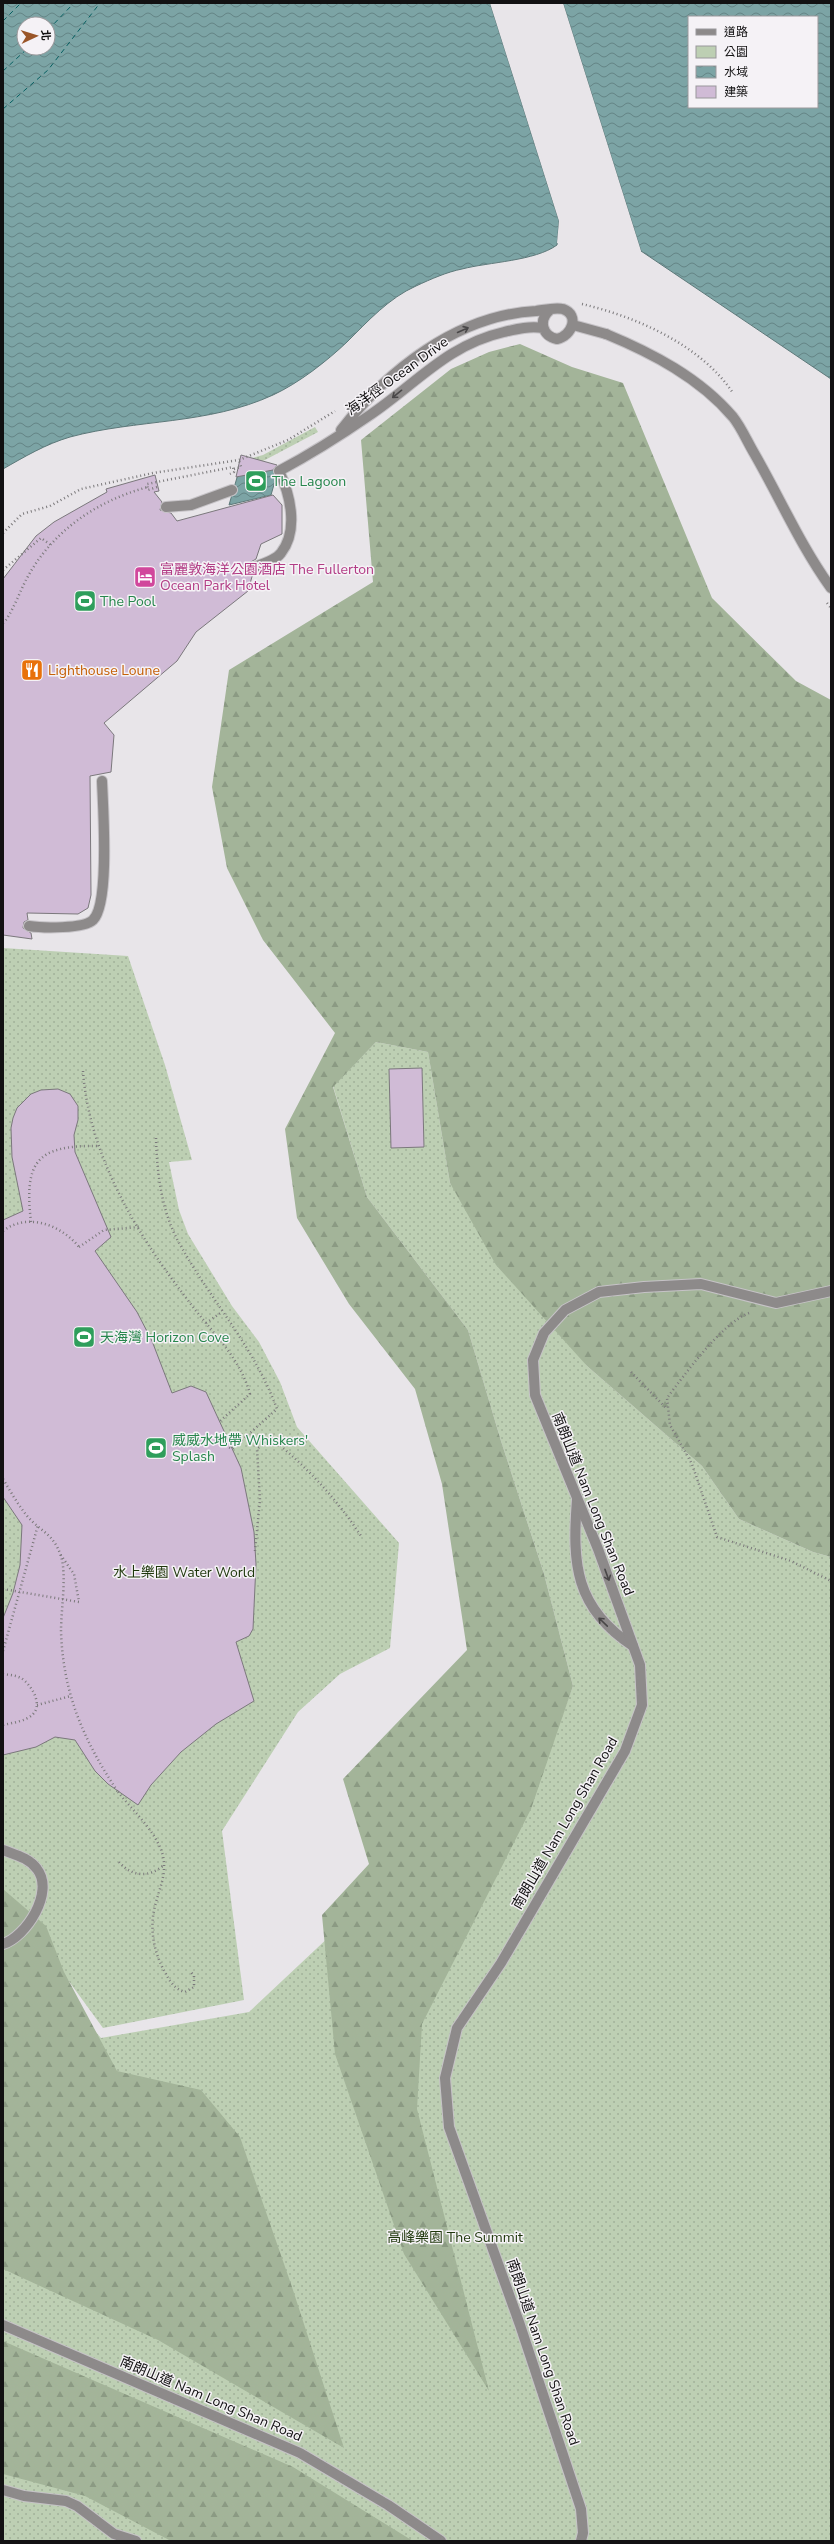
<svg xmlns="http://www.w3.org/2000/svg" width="834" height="2544" font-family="'Nunito Sans','Noto Sans TC',sans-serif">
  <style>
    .green { fill: url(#green-dots) }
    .forest { fill: url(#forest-firs) }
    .water { fill: url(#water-waves); stroke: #5c7879; fill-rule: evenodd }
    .pier { fill: #e8e5e9 }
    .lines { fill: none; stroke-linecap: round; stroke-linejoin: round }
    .ferry { stroke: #076062; stroke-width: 1; stroke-dasharray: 5 4; stroke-linecap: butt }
    .building { fill: #d0bbd6; stroke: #7b787c }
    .service-casing { stroke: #c6c3c7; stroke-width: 12 }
    .minor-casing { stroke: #c6c3c7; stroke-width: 12 }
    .path { stroke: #7b797b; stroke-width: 2.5; stroke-dasharray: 1 3; stroke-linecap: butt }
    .service { stroke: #8d8a8a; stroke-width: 10 }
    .minor { stroke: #8d8a8a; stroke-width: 10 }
    .path-bridge { stroke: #7b797b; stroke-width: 2.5; stroke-dasharray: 1 3; stroke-linecap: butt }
    .oneway { stroke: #494748 }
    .labels { text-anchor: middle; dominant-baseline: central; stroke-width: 3; stroke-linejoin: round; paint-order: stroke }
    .street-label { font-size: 14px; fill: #121112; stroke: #f5f2f6 }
    .leisure-label { font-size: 14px; fill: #27864d; stroke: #f5f2f6; text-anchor: start }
    .hotel-label { font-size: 14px; fill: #b23c85; stroke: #f5f2f6; text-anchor: start }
    .food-label { font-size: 14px; fill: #c56008; stroke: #f5f2f6; text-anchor: start }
    .park-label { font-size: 14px; fill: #1f370c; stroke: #f5f2f6 }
  </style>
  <defs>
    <pattern id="green-dots" width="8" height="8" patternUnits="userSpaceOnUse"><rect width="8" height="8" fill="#bdcfb3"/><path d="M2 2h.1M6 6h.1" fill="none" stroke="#a1b199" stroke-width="1.8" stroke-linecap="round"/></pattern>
    <pattern id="forest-firs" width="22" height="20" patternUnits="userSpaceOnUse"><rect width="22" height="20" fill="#a3b499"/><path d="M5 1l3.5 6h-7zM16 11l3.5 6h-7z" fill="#8b9a83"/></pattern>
    <pattern id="water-waves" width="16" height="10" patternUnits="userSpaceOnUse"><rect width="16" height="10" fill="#7ca4a5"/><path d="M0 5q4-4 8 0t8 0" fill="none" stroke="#648485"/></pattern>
  </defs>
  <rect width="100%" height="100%" fill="#e8e5e9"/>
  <path class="green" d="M 315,427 L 318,432 L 265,460 L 244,468 L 242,461 L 263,455 Z
    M 3,948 L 128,956 L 165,1065 L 192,1160 L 169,1162 L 179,1210 L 188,1234 L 232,1306 L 259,1342 L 280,1382 L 297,1427 L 399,1543 L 390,1648 L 340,1674 L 298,1712 L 222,1831 L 244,2000 L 103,2028 L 3,1891 Z
    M 376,1042 L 428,1052 L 450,1183 L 587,1366 L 702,1466 L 739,1519 L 813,1552 L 831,1557 L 831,2541 L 3,2541 L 3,1925 L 101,2038 L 249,2012 L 561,1719 L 573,1686 L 544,1574 L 501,1441 L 468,1330 L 367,1197 L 333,1086 Z"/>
  <path class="forest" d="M 520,344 L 572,367 L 623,383 L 712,598 L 796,681 L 831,700 L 831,1557 L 813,1552 L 739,1519 L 702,1466 L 587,1366 L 496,1265 L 450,1183 L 428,1052 L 376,1042 L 333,1087 L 367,1197 L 468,1330 L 501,1441 L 544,1574 L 573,1686 L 531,1809 L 422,2024 L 417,2109 L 489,2391 L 404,2254 L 335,2054 L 322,1915 L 369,1864 L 343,1779 L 467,1650 L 442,1484 L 415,1389 L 349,1304 L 297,1218 L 285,1129 L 335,1033 L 263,940 L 227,868 L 212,787 L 229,670 L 373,582 L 361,440 L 451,369 L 489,352 Z
    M 3,1889 L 46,1926 L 64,1972 L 117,2071 L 201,2090 L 240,2137 L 292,2287 L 344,2448 L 158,2340 L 3,2269 Z
    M 3,2341 L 293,2467 L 413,2541 L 171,2541 L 85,2496 L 3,2474 Z"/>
  <path class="water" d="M 3,3 L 490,3 L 559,221 L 557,245 C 535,261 489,262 462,269 C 447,272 431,279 416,286 C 389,298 368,321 347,342 C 327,361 299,383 273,395 C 208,425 137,419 70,437 C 46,444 24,457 3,469 ZM 24,24 L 48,24 L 48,48 L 24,48 Z
    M 563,3 L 831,3 L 831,379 L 641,251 ZM 689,17 L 817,17 L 817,107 L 689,107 Z
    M 243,457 L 279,467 L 271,495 L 229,505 Z"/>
  <path class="pier" d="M 490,3 L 493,3 L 561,220 L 559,243 L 557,243 L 559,221 Z
    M 561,3 L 563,3 L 641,251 L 639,251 Z"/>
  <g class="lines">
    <path class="ferry" d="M 3,21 L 21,3
      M 48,30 L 74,3
      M 3,71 L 28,48
      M 3,109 L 48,70 L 100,3"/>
  </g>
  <path class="building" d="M 241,455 L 277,465 L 273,470 L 236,477 Z
    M 155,475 L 159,491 L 154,492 L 162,502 L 160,510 L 171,513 L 177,521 L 273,495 L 282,505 L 282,534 L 261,544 L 256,559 L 249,563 L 248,569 L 253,573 L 248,591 L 196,632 L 177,661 L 104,723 L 114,735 L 111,772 L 90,776 L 91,895 L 88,908 L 78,914 L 27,913 L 28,920 L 24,922 L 23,928 L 31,933 L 32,939 L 3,935 L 3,579 L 36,536 L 54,522 L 107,492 L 106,489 Z
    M 422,1068 L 424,1147 L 391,1148 L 389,1069 Z
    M 58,1089 L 70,1094 L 78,1106 L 78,1120 L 74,1135 L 75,1152 L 111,1237 L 95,1251 L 137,1312 L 152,1341 L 172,1393 L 191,1386 L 206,1392 L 241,1468 L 254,1532 L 256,1564 L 253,1629 L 249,1636 L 236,1642 L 254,1701 L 216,1724 L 181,1752 L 151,1785 L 138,1805 L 108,1784 L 95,1771 L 75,1740 L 55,1737 L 36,1747 L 3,1755 L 3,1618 L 13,1593 L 20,1565 L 22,1525 L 3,1497 L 3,1220 L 23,1211 L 12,1157 L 11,1128 L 13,1118 L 17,1108 L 31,1094 L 41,1090 Z"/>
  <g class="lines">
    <g class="service-casing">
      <path id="service" d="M 573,325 L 606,334
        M 341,430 C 387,371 457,315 536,311 C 544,310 555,307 563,309 C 580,315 572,336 557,339 C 542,336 538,320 550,310
        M 166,507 L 191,505 L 232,490
        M 254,567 C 263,564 276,560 281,553 C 299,530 290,494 279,471 C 311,454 341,435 370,415 C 416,384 447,345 504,332 C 517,329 529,326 543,328
        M 29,926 C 42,928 84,929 93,920 C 110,904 103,808 102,781
        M 577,1500 C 572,1564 575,1608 633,1646
        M 3,1850 C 16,1855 29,1858 37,1869 C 55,1892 26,1937 3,1944
        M 3,2325 L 300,2453 L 388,2505 L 441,2541
        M 3,2490 L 24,2496 L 66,2501 L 77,2506 L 114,2534 L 136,2541"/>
    </g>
    <g class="minor-casing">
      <path id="minor" d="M 606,334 C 652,353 700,378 733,417 C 741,427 747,441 754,453 C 780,498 800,545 831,588
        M 581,2541 L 583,2533 L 581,2509 L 520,2325 L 449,2127 L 445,2078 L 457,2028 L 501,1963 L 625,1751 L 642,1705 L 640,1665 L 598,1549 L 535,1395 L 533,1360 L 544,1333 L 565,1310 L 599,1292 L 644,1287 L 701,1284 L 776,1303 L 831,1291"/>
    </g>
    <path class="path" d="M 582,304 C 637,317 701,345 733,393
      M 234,469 L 241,467 L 239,460
      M 157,487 L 148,490 L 147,484 L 233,467 L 234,472 L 230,474
      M 3,533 L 22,514 L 50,506 L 81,489 L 153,473 L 239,460 L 288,440 L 335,411
      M 3,570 L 41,538 L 51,545
      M 827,603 L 831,608
      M 3,623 C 10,618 21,589 26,580 C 51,532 96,501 148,487
      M 83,1071 C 89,1155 136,1233 187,1299 C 210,1331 239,1355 250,1394 L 219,1422
      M 156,1138 C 157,1172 161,1208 177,1239 C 209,1299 253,1344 277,1409 L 232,1449 C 215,1438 202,1439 183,1444
      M 31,1222 C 24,1162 36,1145 98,1146
      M 79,1247 L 104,1230 L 139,1227
      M 749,1313 C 722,1323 685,1374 667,1398 L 670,1425 L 692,1464 L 717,1537 L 791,1561 L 831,1581
      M 206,1323 L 222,1312
      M 631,1372 L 667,1409
      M 255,1551 L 260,1500 L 257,1449 L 271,1438 C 307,1467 336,1498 361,1536
      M 3,1589 L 79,1602 L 74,1574 L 60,1554
      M 3,1674 C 9,1675 15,1675 21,1678 C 31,1684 44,1705 32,1715 C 26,1721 12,1723 3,1725
      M 37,1705 L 71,1696
      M 118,1792 C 133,1811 157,1832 163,1856 C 167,1875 159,1889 155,1906 C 149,1929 154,1954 166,1974 C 170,1982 176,1990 185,1992 L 194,1987 L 194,1976 L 191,1972
      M 119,1862 C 132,1877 149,1878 164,1865"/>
    <use href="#service" class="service"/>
    <use href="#minor" class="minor"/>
    <path class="path-bridge" d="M 3,1231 C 28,1212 61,1225 79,1247
      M 3,1479 C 11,1492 18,1505 28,1517 C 41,1532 53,1533 61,1556 C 67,1575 61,1609 61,1631 C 63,1694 84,1741 118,1792
      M 3,1651 L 38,1525"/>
  </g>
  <defs><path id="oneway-shaft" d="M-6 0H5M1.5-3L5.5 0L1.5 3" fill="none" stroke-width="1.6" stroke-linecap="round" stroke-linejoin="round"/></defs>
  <g class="oneway">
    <use href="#oneway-shaft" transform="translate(463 330) rotate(-24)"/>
    <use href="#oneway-shaft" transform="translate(397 394) rotate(141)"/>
    <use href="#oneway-shaft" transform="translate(607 1575) rotate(70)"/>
    <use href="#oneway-shaft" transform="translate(603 1622) rotate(-136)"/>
  </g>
  <defs>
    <g id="stadium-square" transform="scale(1.15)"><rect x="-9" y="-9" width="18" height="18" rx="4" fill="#2e9e5b" stroke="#f5f2f6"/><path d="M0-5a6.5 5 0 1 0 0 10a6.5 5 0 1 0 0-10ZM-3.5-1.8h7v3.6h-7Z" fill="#fff"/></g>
    <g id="hotel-square" transform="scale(1.15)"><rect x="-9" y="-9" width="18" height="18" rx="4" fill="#d1479c" stroke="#f5f2f6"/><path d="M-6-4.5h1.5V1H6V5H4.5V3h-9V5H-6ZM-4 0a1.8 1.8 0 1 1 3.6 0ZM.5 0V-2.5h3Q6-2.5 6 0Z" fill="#fff"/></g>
    <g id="restaurant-square" transform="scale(1.15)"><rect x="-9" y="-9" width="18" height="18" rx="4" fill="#e8710a" stroke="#f5f2f6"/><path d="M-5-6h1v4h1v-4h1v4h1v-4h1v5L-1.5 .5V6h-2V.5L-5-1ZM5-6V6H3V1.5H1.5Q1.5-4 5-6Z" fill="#fff"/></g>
  </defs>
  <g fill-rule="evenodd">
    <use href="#stadium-square" x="256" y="481"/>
    <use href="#hotel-square" x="145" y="577"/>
    <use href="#stadium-square" x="85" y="601"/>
    <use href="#restaurant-square" x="32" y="670"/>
    <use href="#stadium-square" x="84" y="1337"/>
    <use href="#stadium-square" x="156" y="1448"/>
  </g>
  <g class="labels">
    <g class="street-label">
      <text transform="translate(397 376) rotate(-36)">海洋徑 Ocean Drive</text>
      <text transform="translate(593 1504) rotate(68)">南朗山道 Nam Long Shan Road</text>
      <text transform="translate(565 1823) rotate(-60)">南朗山道 Nam Long Shan Road</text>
      <text transform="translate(543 2352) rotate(71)">南朗山道 Nam Long Shan Road</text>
      <text transform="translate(211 2399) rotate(23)">南朗山道 Nam Long Shan Road</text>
    </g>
    <g class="leisure-label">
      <text x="272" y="481">The Lagoon</text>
      <text x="100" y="601">The Pool</text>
      <text x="100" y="1337">天海灣 Horizon Cove</text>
      <text x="172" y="1440">威威水地帶 Whiskers'<tspan x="172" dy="16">Splash</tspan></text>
    </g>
    <g class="hotel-label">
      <text x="160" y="569">富麗敦海洋公園酒店 The Fullerton<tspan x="160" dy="16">Ocean Park Hotel</tspan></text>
    </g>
    <g class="food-label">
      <text x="48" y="670">Lighthouse Loune</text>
    </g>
    <g class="park-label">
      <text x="184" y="1572">水上樂園 Water World</text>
      <text x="455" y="2237">高峰樂園 The Summit</text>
    </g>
  </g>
  <rect width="834" height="2544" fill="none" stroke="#121112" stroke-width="8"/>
  <rect x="688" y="16" width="130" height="92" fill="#f5f2f6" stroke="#9a989b"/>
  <rect x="696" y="29" width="20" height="6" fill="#8d8a8a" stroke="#9a989b"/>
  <text x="724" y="36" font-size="12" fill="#121112">道路</text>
  <rect x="696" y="46" width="20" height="12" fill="#bdcfb3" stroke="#9a989b"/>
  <text x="724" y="56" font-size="12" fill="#121112">公園</text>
  <rect x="696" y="66" width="20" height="12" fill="url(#water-waves)" stroke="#9a989b"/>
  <text x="724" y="76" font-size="12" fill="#121112">水域</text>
  <rect x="696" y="86" width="20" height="12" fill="#d0bbd6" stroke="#9a989b"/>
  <text x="724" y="96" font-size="12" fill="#121112">建築</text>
  <g transform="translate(36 36) rotate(86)"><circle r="19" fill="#f5f2f6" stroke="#9a989b"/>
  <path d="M0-3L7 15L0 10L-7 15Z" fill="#9a5528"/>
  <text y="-6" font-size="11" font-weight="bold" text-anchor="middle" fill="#121112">北</text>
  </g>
</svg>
